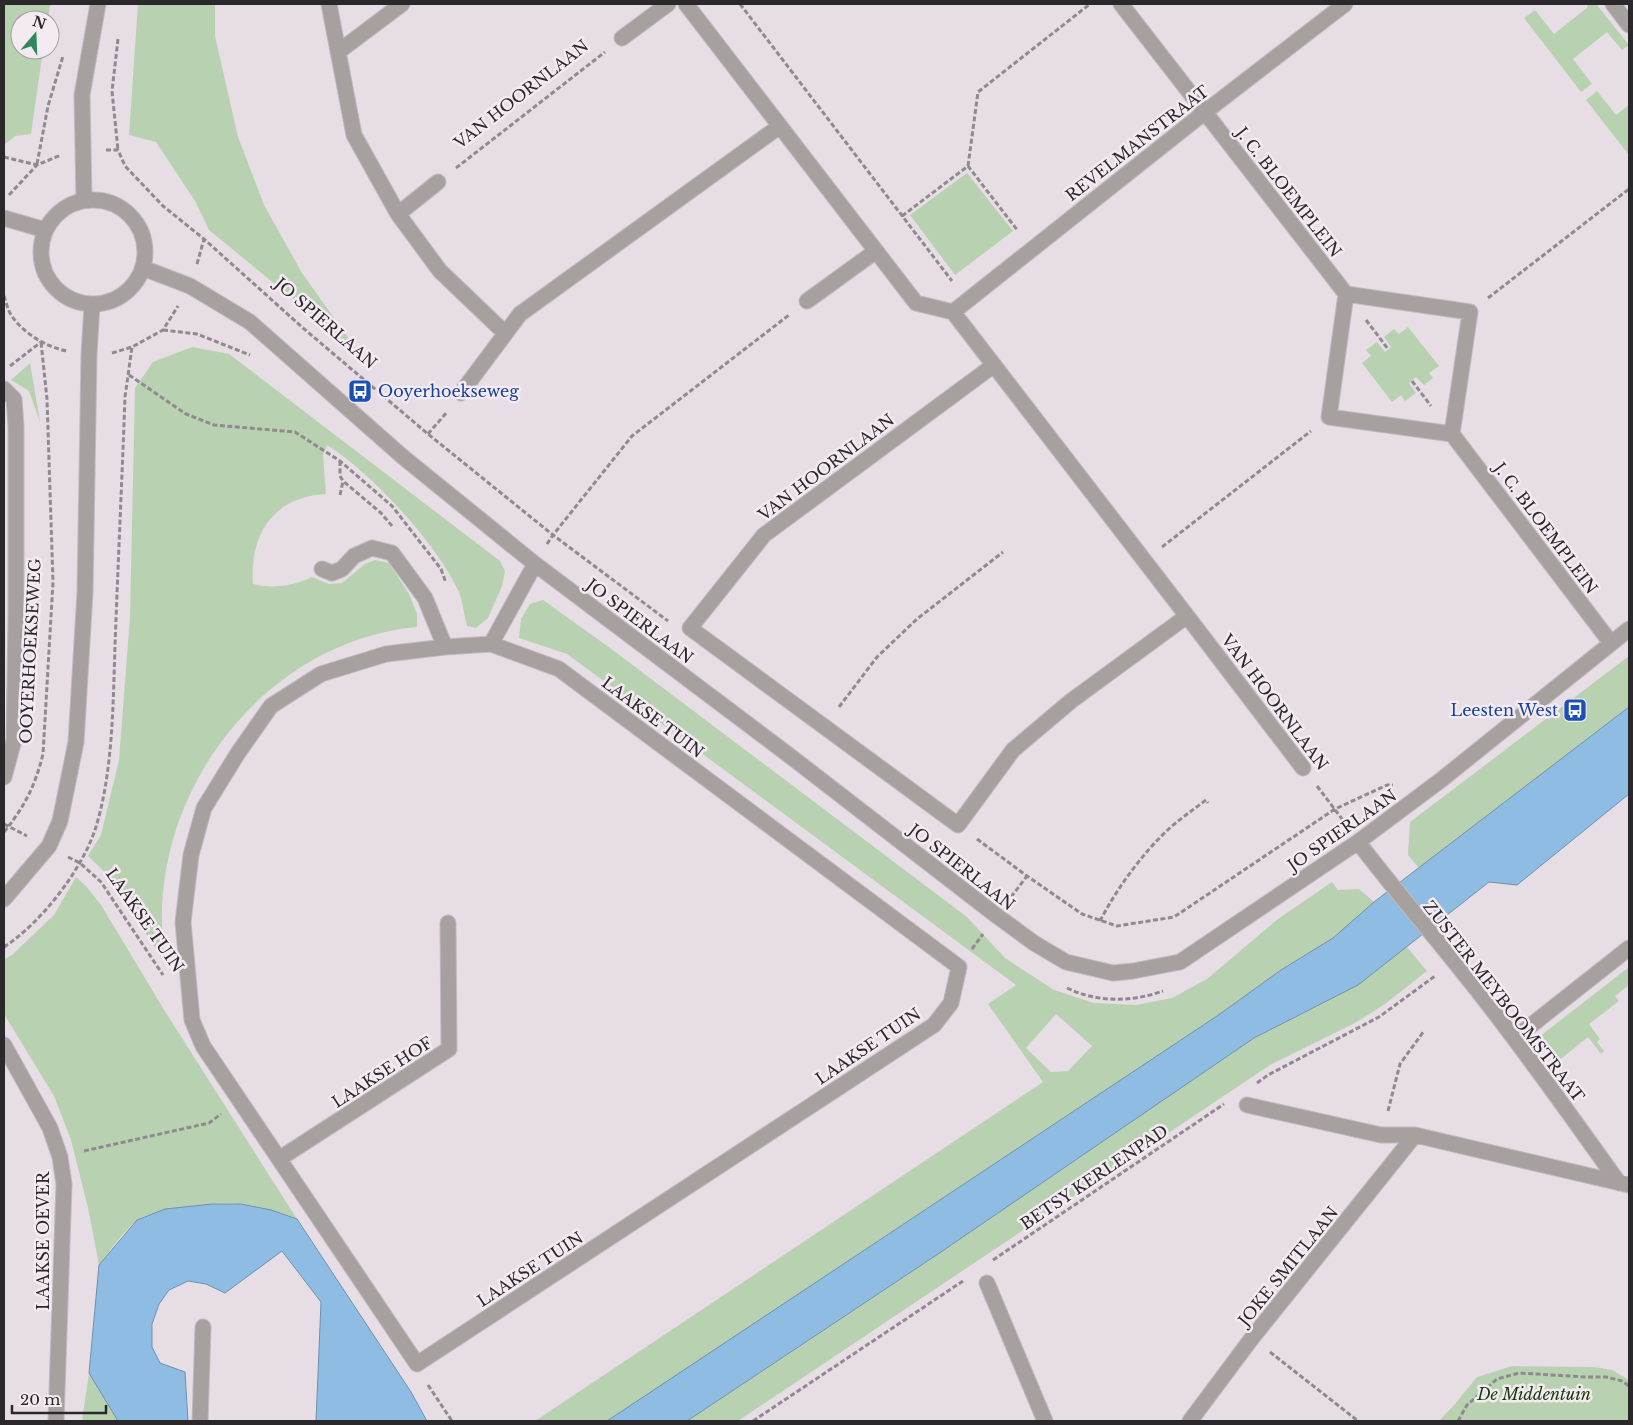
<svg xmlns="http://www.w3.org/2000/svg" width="1633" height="1425" font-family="'Libre Baskerville',serif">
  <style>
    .green { fill: #b8d2b1; fill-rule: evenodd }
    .water { fill: #8ebce3; stroke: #7090ac }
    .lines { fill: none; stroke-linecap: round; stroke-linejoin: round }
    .minor-casing { stroke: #c1b9c0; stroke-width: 17 }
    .path { stroke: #908a90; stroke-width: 3; stroke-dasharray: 5 2.5; stroke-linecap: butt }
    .minor { stroke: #a6a19f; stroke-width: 15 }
    .labels { text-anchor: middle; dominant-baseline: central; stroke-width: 5; stroke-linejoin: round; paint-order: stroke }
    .street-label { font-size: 16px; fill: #2b282b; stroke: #f3eaf2 }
    .transit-label { font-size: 16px; fill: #164399; stroke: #f3eaf2; text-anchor: start }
    .park-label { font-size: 16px; font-style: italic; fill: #173a0c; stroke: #f3eaf2 }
  </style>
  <rect width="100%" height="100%" fill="#e6dde5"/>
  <path class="green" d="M 4,4 L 50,4 L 48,20 L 20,20 L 20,50 L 43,50 L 31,134 L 15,136 L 4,145 Z
    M 138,4 L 215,4 L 215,36 L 238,137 L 264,205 L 302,273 L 359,353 L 209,230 L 195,201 L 156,142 L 129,135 Z
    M 1586,4 L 1596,4 L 1629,45 L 1622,50 L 1607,32 L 1573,59 L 1592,84 L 1581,92 L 1524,18 L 1535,10 L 1554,34 L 1588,7 Z
    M 1597,91 L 1616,115 L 1629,105 L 1629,155 L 1586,100 Z
    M 967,173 L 1013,231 L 955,275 L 910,215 Z
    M 1408,327 L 1439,366 L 1429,373 L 1433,378 L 1424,385 L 1416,377 L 1409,383 L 1416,393 L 1405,401 L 1401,395 L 1392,402 L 1362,363 L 1371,356 L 1366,350 L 1377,342 L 1385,352 L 1391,347 L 1384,337 L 1394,329 L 1399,334 Z
    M 192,347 L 229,354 L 500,561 L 505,571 L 502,586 L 488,618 L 476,628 L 467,626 C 464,615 463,602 459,592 C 436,543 373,474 327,445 L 323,455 L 326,494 C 274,496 249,535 253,584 C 274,589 293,586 312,577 L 329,584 L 342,583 L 365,564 L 375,560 L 389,563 L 409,594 L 417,614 L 417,627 C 256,642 138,808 166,965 L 110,877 L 88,856 L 101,835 L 119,760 L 130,617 L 135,388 L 153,362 Z
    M 30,363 L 40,422 L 29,391 L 11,380 Z
    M 543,600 L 610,648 L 967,917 L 1005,958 L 1054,990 L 1094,1003 L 1136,1005 L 1172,998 L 1207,979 L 1278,919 L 1332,882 L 1338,890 L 1359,889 L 1374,902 L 1333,938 L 1281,970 L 1217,1016 L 607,1421 L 535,1421 L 1043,1082 L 988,1004 L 1016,985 L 567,654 L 519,638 L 521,619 L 530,604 ZM 1056,1014 L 1092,1046 L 1068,1071 L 1051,1072 L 1026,1048 Z
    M 1629,656 L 1629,707 L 1419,868 L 1408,855 L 1410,822 Z
    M 76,877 L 86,886 L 101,905 L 166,1013 L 297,1219 C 279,1213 260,1206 241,1204 C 220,1201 152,1208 136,1221 C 122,1233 110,1251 99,1265 L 88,1208 L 71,1140 L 54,1096 L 4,1014 L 4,960 L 13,954 L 54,915 Z
    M 1406,946 L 1427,971 L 1385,1004 L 1355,1023 L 1270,1065 L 738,1421 L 687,1421 L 938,1254 L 1254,1038 L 1358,985 Z
    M 1629,967 L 1629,985 L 1615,996 L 1619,1001 L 1589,1024 L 1600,1039 L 1597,1042 L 1604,1051 L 1601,1054 L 1588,1037 L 1557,1062 L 1539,1037 Z
    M 1512,1366 L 1594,1367 L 1612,1370 L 1629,1380 L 1629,1421 L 1439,1421 L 1455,1404 L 1477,1377 Z
    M 89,1373 L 118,1421 L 82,1421 Z"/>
  <path class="water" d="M 1629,707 L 1629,794 L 1517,885 L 1489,882 L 1358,985 L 1254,1038 L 938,1254 L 687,1421 L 607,1421 L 1217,1016 L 1281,970 L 1333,938 L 1374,902 Z
    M 212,1204 L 241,1204 L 271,1210 L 297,1219 L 411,1392 L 427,1421 L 316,1421 L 321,1302 L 282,1251 L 225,1293 L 206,1284 L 188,1281 L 169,1290 L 159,1304 L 152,1324 L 152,1347 L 160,1363 L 185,1372 L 188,1421 L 118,1421 L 89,1373 L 99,1265 L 137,1220 L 165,1209 Z"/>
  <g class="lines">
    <g class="minor-casing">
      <path id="minor" d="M 329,4 L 354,135 L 398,214 L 440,271 L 505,333
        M 686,4 L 916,303 L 953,312 L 1187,616 L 1071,701 L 1013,750 L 958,825 L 690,628 L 764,535 L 994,365
        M 1121,4 L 1346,294 L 1470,312 L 1452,434 L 1329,417 L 1346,294
        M 1613,4 L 1629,25
        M 622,38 L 668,4
        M 338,52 L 402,4
        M41 252a52 52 0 1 1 104 0a52 52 0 1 1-104 0Z
        M 84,200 L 82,95 L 98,4
        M 398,214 L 438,182
        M 4,218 L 45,230
        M 143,268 L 190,286 L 250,322 L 403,457 L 535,564 L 790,756 L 997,916 L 1034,943 L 1066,962 L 1113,973 L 1133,971 L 1180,962 L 1358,842 L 1441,780 L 1629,629
        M 807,301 L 876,251
        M 953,312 L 1205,112 L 1345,4
        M 4,389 L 14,399 L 16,427 L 16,616 L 14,740 L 4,777
        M 461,393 L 520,314 L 780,126
        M 1452,434 L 1611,643
        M 322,569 L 332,573 L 342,569 L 354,556 L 372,548 L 392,553 L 425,598 L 445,647
        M 1187,616 L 1303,768
        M 491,644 L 559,669 L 959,967 L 951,1003 L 934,1025 L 417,1364 L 203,1046 L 192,1020 L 183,922 L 191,855 L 204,808 L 238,753 L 271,706 L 321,674 L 386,654 L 445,647 Z
        M 491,644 L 535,564
        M 1358,842 C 1397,893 1438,940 1477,990 C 1527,1053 1572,1118 1619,1183
        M 4,899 L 49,846 L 60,821 L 76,742 L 85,592 L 89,355 L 92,305
        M 1515,1038 L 1629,948
        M 4,1045 L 50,1128 L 60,1157 L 64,1184 L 56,1421
        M 1247,1105 L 1381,1135 L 1415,1135 L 1629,1185
        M 279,1159 L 449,1049 L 448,923
        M 987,1283 L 1045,1421
        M 200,1421 L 203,1327
        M 1190,1421 L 1252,1338 L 1415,1135"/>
    </g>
    <path class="path" d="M 740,4 L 952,281
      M 118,39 L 112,91 L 118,150
      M 106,150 L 118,150 L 125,166 L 163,206 L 204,239 L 303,328 L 428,434 L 553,535 L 668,621
      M 4,157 L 37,165
      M 37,164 L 48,106 L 63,56
      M 968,166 L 978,92 L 1090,4
      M 456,168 L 605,52
      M 9,195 L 37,165 L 61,155
      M 902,216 L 968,166 L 1018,231
      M 197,264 L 204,239
      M 4,296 C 6,302 8,310 11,315 C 23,333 46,347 67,351
      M 1488,298 L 1629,189
      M 1366,320 L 1388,349
      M 163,330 L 197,334 L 250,355
      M 112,353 L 132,347 L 163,330 L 178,306
      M 10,366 L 41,342
      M 129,375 L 186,414 L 214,425 L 295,432 L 340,461 L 392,506 L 441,569 L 446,583
      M 1412,381 L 1431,406
      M 428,434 L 447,412
      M 340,461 L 340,476 L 343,481 L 381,513 L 393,527
      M 340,495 L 343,481
      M 547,544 L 553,535 L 632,436 L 789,315
      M 1162,547 L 1311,431
      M 839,707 L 877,657 L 917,619 L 1003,552
      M 1317,786 L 1345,823
      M 4,824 L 27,836
      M 4,832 C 25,806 35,786 43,754 L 53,582 L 47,399 L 41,342
      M 977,839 L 1027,876 L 1082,914 L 1117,926 L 1174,917 L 1335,809 L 1387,785 L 1393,785
      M 68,857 L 80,863 L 101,882 L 163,975
      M 1011,897 L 1027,876
      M 1100,921 C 1117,888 1144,851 1172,826 C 1183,817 1194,809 1206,800 L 1208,803
      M 4,947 C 41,923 81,871 95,830 C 113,774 113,704 115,646 C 118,563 122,480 125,397 L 132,347
      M 972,949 L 983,934
      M 1067,988 C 1098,1003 1132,1002 1163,991
      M 1257,1083 L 1268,1075 L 1379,1017 L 1435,976
      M 1388,1111 L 1400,1064 L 1424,1031
      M 84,1151 L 209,1123 L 221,1114
      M 993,1260 L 1224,1104
      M 1270,1352 L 1358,1421
      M 428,1385 L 452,1421
      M 753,1421 L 963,1281
      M 1458,1421 L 1467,1405 L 1497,1379 L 1519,1373 L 1586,1377 L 1606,1377 L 1622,1381 L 1629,1386"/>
    <use href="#minor" class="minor"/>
  </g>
  <defs>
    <g id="bus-square" transform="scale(1.25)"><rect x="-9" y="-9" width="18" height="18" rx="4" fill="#1a4fb4" stroke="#f3eaf2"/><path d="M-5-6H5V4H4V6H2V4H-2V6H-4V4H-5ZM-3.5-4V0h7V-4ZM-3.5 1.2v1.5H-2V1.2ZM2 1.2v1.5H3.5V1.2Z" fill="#fff"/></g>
  </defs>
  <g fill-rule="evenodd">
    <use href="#bus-square" x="360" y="391"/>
    <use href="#bus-square" x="1575" y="710"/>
  </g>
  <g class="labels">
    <g class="street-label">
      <text transform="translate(521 94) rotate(-38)">VAN HOORNLAAN</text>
      <text transform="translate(1137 143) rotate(-38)">REVELMANSTRAAT</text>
      <text transform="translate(1289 192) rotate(52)">J. C. BLOEMPLEIN</text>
      <text transform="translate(326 323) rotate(41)">JO SPIERLAAN</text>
      <text transform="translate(826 467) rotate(-37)">VAN HOORNLAAN</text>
      <text transform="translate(1546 528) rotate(53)">J. C. BLOEMPLEIN</text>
      <text transform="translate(640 621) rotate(37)">JO SPIERLAAN</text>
      <text transform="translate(30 651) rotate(-87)">OOYERHOEKSEWEG</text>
      <text transform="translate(1275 702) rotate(53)">VAN HOORNLAAN</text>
      <text transform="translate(653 717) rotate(37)">LAAKSE TUIN</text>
      <text transform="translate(1342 830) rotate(-35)">JO SPIERLAAN</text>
      <text transform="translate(962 867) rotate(38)">JO SPIERLAAN</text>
      <text transform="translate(145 920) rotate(55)">LAAKSE TUIN</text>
      <text transform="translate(1504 1001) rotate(52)">ZUSTER MEYBOOMSTRAAT</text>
      <text transform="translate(868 1046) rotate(-34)">LAAKSE TUIN</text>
      <text transform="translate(382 1072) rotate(-33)">LAAKSE HOF</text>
      <text transform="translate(1094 1177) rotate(-34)">BETSY KERLENPAD</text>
      <text transform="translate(43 1241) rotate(-90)">LAAKSE OEVER</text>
      <text transform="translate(1288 1266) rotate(-51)">JOKE SMITLAAN</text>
      <text transform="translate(530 1269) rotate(-33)">LAAKSE TUIN</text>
    </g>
    <g class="transit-label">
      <text x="378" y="391">Ooyerhoekseweg</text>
      <text x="1558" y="710" text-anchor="end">Leesten West</text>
    </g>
    <g class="park-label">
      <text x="1534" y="1394">De Middentuin</text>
    </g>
  </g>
  <rect width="1633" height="1425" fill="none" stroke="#2b282b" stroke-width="10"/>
  <g transform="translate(35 35) rotate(19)"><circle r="24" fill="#f3eaf2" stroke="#a39ca2"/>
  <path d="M0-4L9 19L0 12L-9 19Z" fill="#30885d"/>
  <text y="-8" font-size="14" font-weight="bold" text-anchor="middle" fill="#2b282b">N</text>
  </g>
  <path d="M12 1405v8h94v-8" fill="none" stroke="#2b282b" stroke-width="2.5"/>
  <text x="20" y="1405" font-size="15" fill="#2b282b" stroke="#f3eaf2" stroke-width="4" paint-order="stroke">20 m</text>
</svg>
